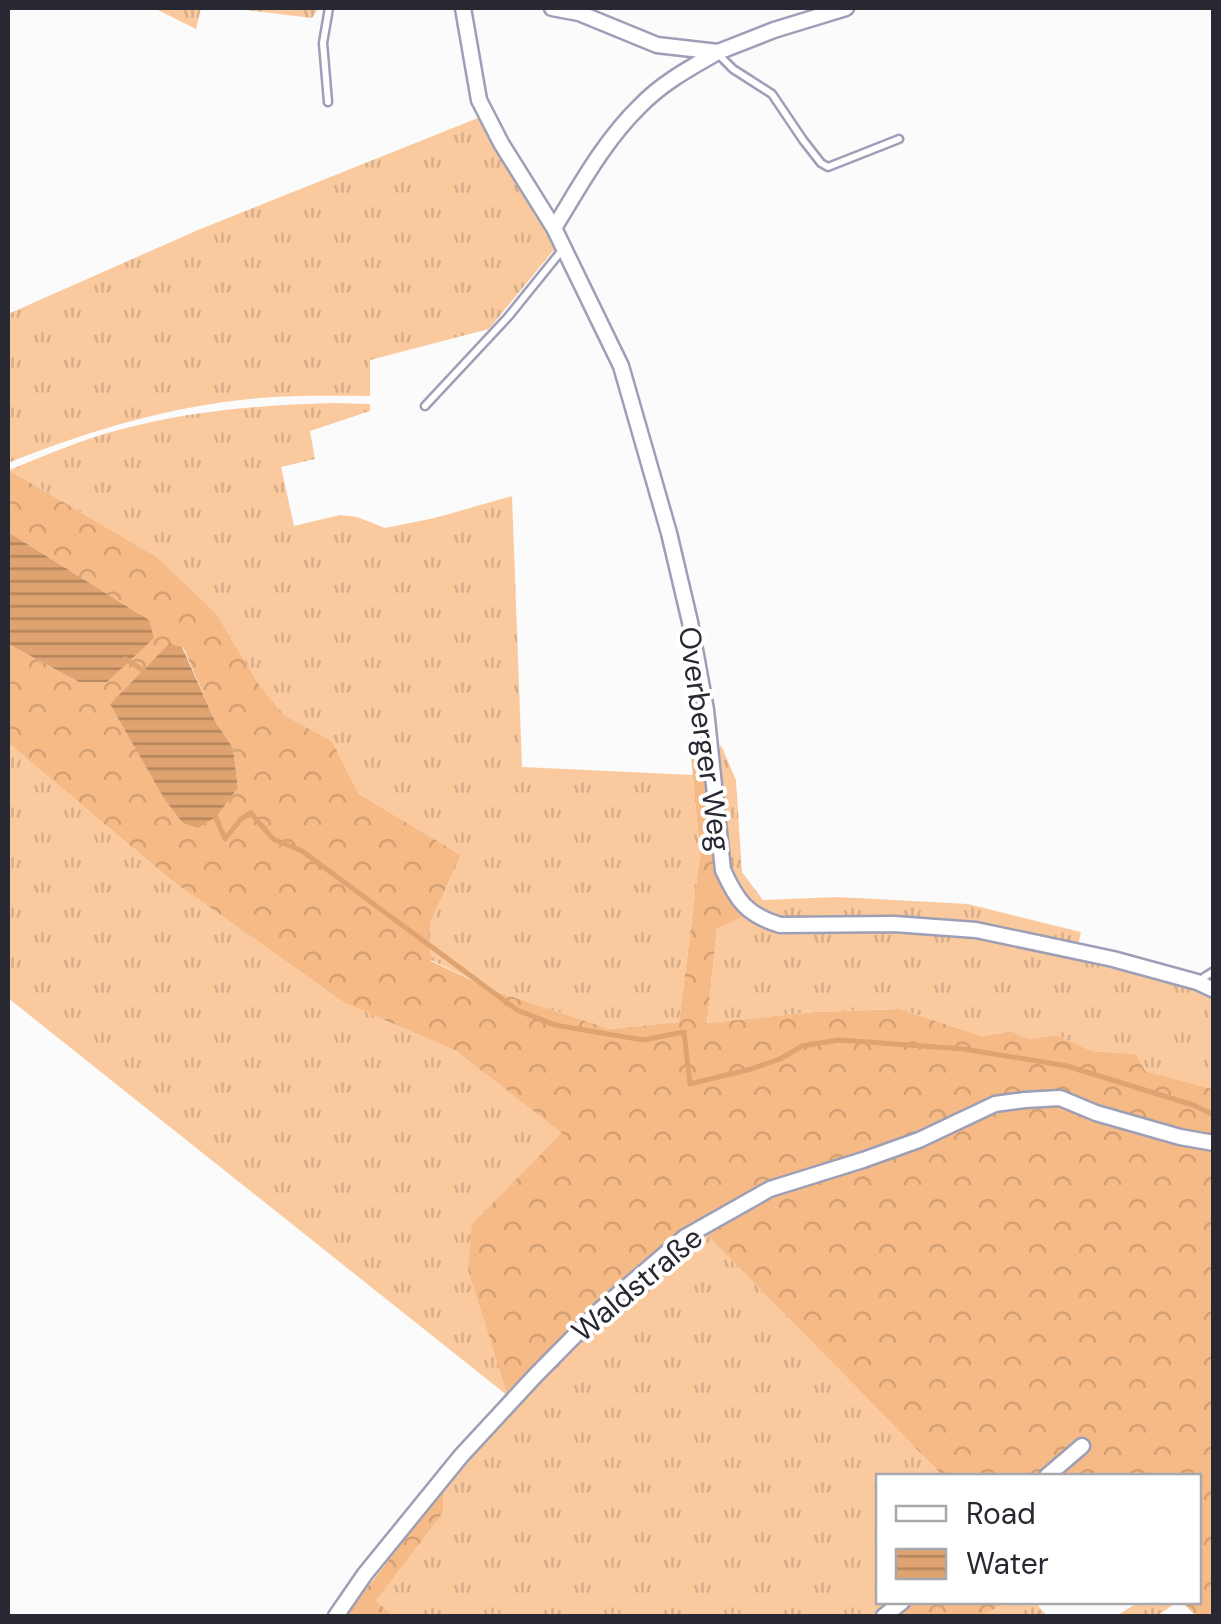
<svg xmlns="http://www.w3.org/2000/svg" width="1221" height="1624" font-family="'DM Sans',sans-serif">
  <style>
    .grass { fill: url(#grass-tufts) }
    .forest { fill: url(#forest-crowns); fill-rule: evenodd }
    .water { fill: url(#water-rules) }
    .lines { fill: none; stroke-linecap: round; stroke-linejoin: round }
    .stream { stroke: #dea370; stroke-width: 5 }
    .lane-casing { stroke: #9d9fb7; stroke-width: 11 }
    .street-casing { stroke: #9d9fb7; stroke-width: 19 }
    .lane { stroke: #fff; stroke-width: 6 }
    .street { stroke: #fff; stroke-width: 14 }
    .labels { text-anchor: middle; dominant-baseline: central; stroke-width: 8; stroke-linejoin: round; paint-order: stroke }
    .street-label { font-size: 30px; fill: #282832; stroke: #fff }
  </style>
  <defs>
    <pattern id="grass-tufts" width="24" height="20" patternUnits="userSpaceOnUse" patternTransform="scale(2.5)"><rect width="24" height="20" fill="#fbc99e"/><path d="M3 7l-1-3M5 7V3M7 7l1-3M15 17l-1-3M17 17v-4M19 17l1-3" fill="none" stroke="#d7ad89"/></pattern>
    <pattern id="forest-crowns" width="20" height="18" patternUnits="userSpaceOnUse" patternTransform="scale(2.5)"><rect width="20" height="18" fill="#f6ba86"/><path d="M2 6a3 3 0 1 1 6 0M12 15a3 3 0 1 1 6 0" fill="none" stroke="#d3a074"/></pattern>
    <pattern id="water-rules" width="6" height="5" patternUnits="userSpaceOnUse" patternTransform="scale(2.5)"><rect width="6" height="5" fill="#dea370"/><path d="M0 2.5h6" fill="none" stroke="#b4855d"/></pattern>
  </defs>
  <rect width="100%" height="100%" fill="#fbfbfb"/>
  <path class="grass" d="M 154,8 L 201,8 L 196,29 Z
    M 230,8 L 319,8 L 312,18 Z
    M 483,116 L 557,246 L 489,329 L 370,360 L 370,396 C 334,396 297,395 261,398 C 173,405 90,430 8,463 L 8,314 L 198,230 Z
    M 332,403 L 370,404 L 370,411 L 310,431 L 315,459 L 281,467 L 294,526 L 340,515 L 357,517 L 385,528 L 435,518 L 512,496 L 522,767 L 693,775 L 700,854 L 679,1022 L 610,1029 L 492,990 L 431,960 L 430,923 L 461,855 L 359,794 L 332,741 L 284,715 L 258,683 L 216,613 L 157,557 L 9,470 C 44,456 81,440 118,430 C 189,411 259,405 332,403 Z
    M 8,743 L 171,880 L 343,1002 L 456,1051 L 563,1133 L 472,1225 L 508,1396 L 8,998 Z
    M 721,745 L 736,780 L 742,872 L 763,900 L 837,897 L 968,904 L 1081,932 L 1078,946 L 979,927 L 781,921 L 751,908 L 728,869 L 716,755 Z
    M 747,915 L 761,922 L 977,933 L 1112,962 L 1213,994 L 1213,1089 L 1144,1071 L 1136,1054 L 1092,1051 L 1056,1035 L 1029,1039 L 1011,1031 L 982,1036 L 899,1009 L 814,1012 L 707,1023 L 717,927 Z
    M 703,1231 L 943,1476 L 878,1476 L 878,1602 L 894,1602 L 877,1616 L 394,1616 L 376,1601 L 443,1513 L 444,1489 L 535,1380 L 603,1312 Z
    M 1006,1602 L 1035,1602 L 1047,1616 L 983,1616 Z
    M 1139,1602 L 1177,1602 L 1157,1616 L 1116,1616 Z"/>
  <path class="forest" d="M 9,470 L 157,557 L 216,613 L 258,683 L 284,715 L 332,741 L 359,794 L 461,855 L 430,923 L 431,961 L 492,990 L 610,1029 L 679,1022 L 700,854 L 691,754 L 709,755 L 721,871 L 747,915 L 717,928 L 707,1023 L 814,1012 L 899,1009 L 982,1036 L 1011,1031 L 1029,1039 L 1056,1035 L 1092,1051 L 1136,1054 L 1145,1071 L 1213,1089 L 1213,1141 L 1059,1096 L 1024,1099 L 917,1139 L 768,1187 L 683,1236 L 508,1396 L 468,1269 L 472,1224 L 562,1133 L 456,1051 L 343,1002 L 171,880 L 8,743 L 8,644 L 79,682 L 149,620 L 8,532 ZM 183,647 L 215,721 L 233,748 L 238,788 L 217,816 L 131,739 L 110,704 Z
    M 1060,1101 L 1213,1145 L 1213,1611 L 1208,1616 L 1196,1616 L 1182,1602 L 1198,1602 L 1198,1476 L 1068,1476 L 1063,1470 L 1089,1449 L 1080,1439 L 1037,1476 L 943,1476 L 703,1231 L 771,1192 L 996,1106 Z
    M 444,1489 L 443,1513 L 376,1601 L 394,1616 L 345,1616 Z
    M 911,1602 L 1006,1602 L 983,1616 L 894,1616 Z"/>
  <path class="water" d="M 8,532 L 149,620 L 154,638 L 107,682 L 79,682 L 8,644 Z
    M 169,644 L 182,647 L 215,721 L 233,748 L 238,788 L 217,816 L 198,828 L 183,823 L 165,800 L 110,704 Z"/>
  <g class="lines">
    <path class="stream" d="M 125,659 L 146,672
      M 213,811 L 225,839 L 241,819 L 251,813 L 273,839 L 302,851 L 517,1010 L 555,1025 L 643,1040 L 684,1032 L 690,1084 L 751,1069 L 780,1059 L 802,1046 L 839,1040 L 964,1049 L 1067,1066 L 1193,1105 L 1214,1115"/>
    <g class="lane-casing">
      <path id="lane" d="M 718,54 L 733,69 L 772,94 L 803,140 L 821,163 L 828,167 L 899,139
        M 328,102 L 323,43 L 329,8
        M 425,406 L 508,317 L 563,249
        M 1198,981 L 1214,971"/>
    </g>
    <g class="street-casing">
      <path id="street" d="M 463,8 L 479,100 L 501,143 L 554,228 L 621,366 L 669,533 L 690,622 L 706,710 L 723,870 C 737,901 747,915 780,925 L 894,924 L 976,930 L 1113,959 L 1197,982 L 1214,990
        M 552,8 L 579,13 L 657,45 L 718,52 L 774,30 L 846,8
        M 554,228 C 580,186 604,141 640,106 C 662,83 690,68 718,52
        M 1047,1476 L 1082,1446
        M 336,1616 L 365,1574 L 461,1456 L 534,1377 L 601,1309 L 685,1237 L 770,1189 L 863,1160 L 919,1140 L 995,1104 L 1025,1100 L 1060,1098 L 1096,1113 L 1180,1137 L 1214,1143
        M 884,1616 L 902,1602"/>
    </g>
    <use href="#lane" class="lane"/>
    <use href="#street" class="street"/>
  </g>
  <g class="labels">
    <g class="street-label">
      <text transform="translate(705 739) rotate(82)">Overberger Weg</text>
      <text transform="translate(637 1284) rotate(-40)">Waldstraße</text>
    </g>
  </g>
  <rect width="1221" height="1624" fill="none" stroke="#282832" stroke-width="20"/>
  <rect x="876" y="1474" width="325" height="130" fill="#ffffff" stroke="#a9a9ad" stroke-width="2.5"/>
  <rect x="896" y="1506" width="50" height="15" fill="#ffffff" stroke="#a9a9ad" stroke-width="2.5"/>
  <text x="966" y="1524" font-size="30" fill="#282832">Road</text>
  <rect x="896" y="1549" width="50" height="30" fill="url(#water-rules)" stroke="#a9a9ad" stroke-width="2.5"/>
  <text x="966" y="1574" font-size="30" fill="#282832">Water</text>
</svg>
